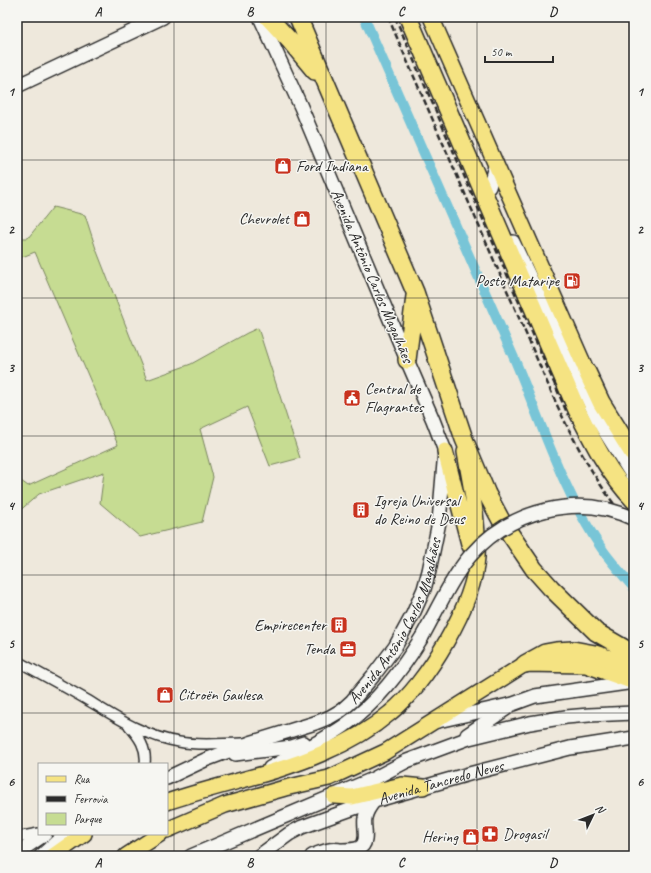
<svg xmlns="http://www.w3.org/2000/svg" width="651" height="873" font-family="Caveat,sans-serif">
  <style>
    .green { fill: #c6dc92; stroke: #78845e }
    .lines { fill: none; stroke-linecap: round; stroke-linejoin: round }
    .canal { stroke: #78c5d7; stroke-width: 10 }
    .street-casing { stroke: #2b2b2b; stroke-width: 12 }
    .secondary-casing { stroke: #2b2b2b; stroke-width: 16 }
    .primary-casing { stroke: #2b2b2b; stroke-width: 18 }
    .highway-casing { stroke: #2b2b2b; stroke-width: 20 }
    .street { stroke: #f6f6f2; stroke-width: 9 }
    .secondary { stroke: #f6f6f2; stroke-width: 13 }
    .primary { stroke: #f5e382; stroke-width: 15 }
    .highway { stroke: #f5e382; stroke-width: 17 }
    .rail { stroke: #2b2b2b; stroke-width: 2.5; stroke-dasharray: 6 3; stroke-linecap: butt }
    .secondary-bridge-casing { stroke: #2b2b2b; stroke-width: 16; stroke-linecap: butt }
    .secondary-bridge { stroke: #f6f6f2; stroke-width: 13 }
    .grid { fill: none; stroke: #2b2b2b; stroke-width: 1; stroke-opacity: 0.55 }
    .labels { text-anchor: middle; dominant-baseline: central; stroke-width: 3; stroke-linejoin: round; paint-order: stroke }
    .poi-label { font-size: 16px; fill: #2b2b2b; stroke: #f6f6f2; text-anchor: start }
    .street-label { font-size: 16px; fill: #2b2b2b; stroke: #f6f6f2 }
    .neatline { fill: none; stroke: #2b2b2b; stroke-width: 1.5 }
    .grid-label { font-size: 13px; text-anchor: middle; font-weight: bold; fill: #2b2b2b }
  </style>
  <rect width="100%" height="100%" fill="#eee8dc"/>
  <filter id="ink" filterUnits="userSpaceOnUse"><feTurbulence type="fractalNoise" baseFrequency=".025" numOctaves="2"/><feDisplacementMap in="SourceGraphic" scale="8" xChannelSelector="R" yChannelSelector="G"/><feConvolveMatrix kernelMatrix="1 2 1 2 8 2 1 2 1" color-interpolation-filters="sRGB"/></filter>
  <g filter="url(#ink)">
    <path class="green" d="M 53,207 L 85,215 L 96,249 L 147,380 L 191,364 L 247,333 L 258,328 L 300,458 L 270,466 L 247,407 L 200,429 L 213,477 L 202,522 L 140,537 L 100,503 L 104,472 L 39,494 L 17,513 L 17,478 L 28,486 L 118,445 L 35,252 L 17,259 L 17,238 L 28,238 Z"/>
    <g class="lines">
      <path class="canal" d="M 364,17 C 414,131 464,244 514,358 C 540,419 562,490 600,546 C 610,561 622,574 634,588"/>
      <g class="street-casing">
        <path id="street" d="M 17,661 C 41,674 65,687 89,701 C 117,718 146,737 179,742 C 200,746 222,743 243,743
          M 129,726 C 139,737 147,748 145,764
          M 17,837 L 39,833"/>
      </g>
      <g class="secondary-casing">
        <g id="secondary">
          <path d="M 17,86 L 163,17"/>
          <path d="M 489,187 L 496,163"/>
          <path d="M 513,242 L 599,422 L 634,478"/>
          <path d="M 438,721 L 513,704 L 535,696 L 634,682"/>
          <path d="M 467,735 L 507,708"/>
          <path d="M 235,754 L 292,747 L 304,743"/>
          <path d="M 270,768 C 295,754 321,742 344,726 C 377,703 401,671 422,637"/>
          <path id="s1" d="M 167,778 L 205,760 L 250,743 L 315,723 L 330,717 L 342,710 L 352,701 L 373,676 L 395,647 L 413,614 L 424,589 L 429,571 L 439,522 L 445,451 L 433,420 L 407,360 L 301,107 L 260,17"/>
          <path d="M 343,850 C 348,850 354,850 359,848 C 370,843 363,827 365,818 C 366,811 370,806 374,801"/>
          <path d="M 17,853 L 45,834"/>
          <path d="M 41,856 L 65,834"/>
          <path d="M 191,856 L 373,779 L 407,761 L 469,738 L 530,723 L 566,717 L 589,715 L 634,713"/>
          <path id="s2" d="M 259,856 L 289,834 L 302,827 L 374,801 L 469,774 L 570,748 L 634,738"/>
          <path d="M 312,856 C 326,850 336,846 350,854"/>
        </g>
      </g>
      <g class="primary-casing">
        <path id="primary" d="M 431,17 L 587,372
          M 445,451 L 469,544 L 473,552
          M 334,796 L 352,797 L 402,785 L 423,787
          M 167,802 C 219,784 273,775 323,753 C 347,743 370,730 390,713 C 427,683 474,605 477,557 C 479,522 471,487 465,452
          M 167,830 L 225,805 L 285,788 L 329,778 L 385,752 L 525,664 L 586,665 L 634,682
          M 53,856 L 84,834
          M 126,856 L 160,834"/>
      </g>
      <g class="highway-casing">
        <path id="highway" d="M 268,17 L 291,42 L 315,71
          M 298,17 L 415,292 L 464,439 L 487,494 L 502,522 L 534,569 L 551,588 L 596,632 L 634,654
          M 408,17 L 577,410 C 593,442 609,474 634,500
          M 407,360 L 415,296
          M 587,372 L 601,402 L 634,455
          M 525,664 L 545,653 L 556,651 L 573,650 L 595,654 L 634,667"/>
      </g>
      <use href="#street" class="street"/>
      <use href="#secondary" class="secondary"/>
      <use href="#primary" class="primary"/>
      <use href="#highway" class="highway"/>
      <path class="rail" d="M 388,17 L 556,403 C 577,448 601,491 634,529
        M 395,17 L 568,415"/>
      <g class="secondary-bridge-casing">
        <path id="secondary-bridge" d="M 422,637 C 436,612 452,577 470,556 C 510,510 579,492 634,519"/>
      </g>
      <use href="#secondary-bridge" class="secondary-bridge"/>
    </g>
  </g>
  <path class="grid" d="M 174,17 L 174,856M 326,17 L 326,856M 477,17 L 477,856M 17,160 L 634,160M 17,298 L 634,298M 17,436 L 634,436M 17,575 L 634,575M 17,713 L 634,713"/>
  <defs>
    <g id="shop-square" transform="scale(0.9)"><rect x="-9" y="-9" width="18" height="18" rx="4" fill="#c8321e" stroke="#f6f6f2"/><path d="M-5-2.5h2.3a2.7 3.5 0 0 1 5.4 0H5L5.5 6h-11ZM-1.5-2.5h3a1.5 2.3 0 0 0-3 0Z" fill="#fff"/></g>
    <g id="fuel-square" transform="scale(0.9)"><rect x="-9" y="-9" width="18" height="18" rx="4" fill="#c8321e" stroke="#f6f6f2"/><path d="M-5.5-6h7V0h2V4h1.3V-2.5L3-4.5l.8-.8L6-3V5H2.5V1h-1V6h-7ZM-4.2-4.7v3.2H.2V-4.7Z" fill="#fff"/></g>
    <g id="civic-square" transform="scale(0.9)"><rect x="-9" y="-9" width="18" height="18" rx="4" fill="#c8321e" stroke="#f6f6f2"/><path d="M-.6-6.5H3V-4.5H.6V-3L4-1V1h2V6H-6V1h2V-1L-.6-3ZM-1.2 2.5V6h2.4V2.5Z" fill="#fff"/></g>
    <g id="building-square" transform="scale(0.9)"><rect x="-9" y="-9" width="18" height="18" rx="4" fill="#c8321e" stroke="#f6f6f2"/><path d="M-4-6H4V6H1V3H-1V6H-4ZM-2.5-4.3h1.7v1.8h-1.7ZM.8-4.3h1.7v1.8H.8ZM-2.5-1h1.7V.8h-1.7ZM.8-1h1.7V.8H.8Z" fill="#fff"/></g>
    <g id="office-square" transform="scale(0.9)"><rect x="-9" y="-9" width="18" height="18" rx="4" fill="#c8321e" stroke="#f6f6f2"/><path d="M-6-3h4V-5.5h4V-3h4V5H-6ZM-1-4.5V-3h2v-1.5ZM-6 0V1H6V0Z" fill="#fff"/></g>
    <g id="pharmacy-square" transform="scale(0.9)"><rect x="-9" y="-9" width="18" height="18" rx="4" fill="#c8321e" stroke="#f6f6f2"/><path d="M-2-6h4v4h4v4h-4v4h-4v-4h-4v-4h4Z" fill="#fff"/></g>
  </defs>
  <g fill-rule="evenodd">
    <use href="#shop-square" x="283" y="166"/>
    <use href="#shop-square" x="302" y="219"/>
    <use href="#fuel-square" x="572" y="281"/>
    <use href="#civic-square" x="352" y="398"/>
    <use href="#building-square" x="361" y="510"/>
    <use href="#building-square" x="339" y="625"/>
    <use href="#office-square" x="348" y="649"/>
    <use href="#shop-square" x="165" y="695"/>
    <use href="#pharmacy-square" x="490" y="834"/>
    <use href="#shop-square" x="471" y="837"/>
  </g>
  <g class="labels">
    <g class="poi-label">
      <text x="296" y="166">Ford Indiana</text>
      <text x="289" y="219" text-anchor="end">Chevrolet</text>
      <text x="559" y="281" text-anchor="end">Posto Mataripe</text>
      <text x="365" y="389">Central de<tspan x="365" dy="18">Flagrantes</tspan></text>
      <text x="374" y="501">Igreja Universal<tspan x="374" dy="18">do Reino de Deus</tspan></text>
      <text x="326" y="625" text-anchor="end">Empirecenter</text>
      <text x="335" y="649" text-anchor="end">Tenda</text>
      <text x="178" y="695">Citroën Gaulesa</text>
      <text x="503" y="834">Drogasil</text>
      <text x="458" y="837" text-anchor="end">Hering</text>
    </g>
    <g class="street-label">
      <text transform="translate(372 276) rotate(67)">Avenida Antônio Carlos Magalhães</text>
      <text stroke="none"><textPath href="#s1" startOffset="294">Avenida Antônio Carlos Magalhães</textPath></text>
      <text stroke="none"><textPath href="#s2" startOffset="198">Avenida Tancredo Neves</textPath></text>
    </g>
  </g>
  <rect width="651" height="873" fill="none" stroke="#f6f6f2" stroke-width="44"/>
  <rect x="38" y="763" width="130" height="72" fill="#f6f6f2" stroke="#a5a5a2"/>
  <rect x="46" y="776" width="20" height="6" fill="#f5e382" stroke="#a5a5a2"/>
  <text x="74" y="783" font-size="12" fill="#2b2b2b">Rua</text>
  <rect x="46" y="796" width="20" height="6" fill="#2b2b2b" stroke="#a5a5a2"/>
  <text x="74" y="803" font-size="12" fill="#2b2b2b">Ferrovia</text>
  <rect x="46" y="813" width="20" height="12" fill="#c6dc92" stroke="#a5a5a2"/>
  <text x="74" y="823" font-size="12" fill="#2b2b2b">Parque</text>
  <g transform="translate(593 815) rotate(47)" stroke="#f6f6f2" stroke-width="3" paint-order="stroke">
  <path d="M0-3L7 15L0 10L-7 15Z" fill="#2b2b2b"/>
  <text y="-6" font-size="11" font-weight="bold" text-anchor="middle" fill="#2b2b2b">N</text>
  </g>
  <path d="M485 56v6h68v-6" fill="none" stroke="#2b2b2b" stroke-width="2"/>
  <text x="491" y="56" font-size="12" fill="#2b2b2b" stroke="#f6f6f2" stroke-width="3" paint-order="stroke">50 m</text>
  <rect x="22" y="22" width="607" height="829" class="neatline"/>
  <g class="grid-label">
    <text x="98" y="16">A</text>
    <text x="250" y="16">B</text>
    <text x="401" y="16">C</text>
    <text x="553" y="16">D</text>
    <text x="11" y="96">1</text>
    <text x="640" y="96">1</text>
    <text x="11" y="234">2</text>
    <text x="640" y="234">2</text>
    <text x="11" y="372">3</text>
    <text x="640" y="372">3</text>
    <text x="11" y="510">4</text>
    <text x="640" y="510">4</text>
    <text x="11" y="648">5</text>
    <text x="640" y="648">5</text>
    <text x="11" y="786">6</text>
    <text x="640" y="786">6</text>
    <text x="98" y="867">A</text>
    <text x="250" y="867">B</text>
    <text x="401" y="867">C</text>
    <text x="553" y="867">D</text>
  </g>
</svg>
